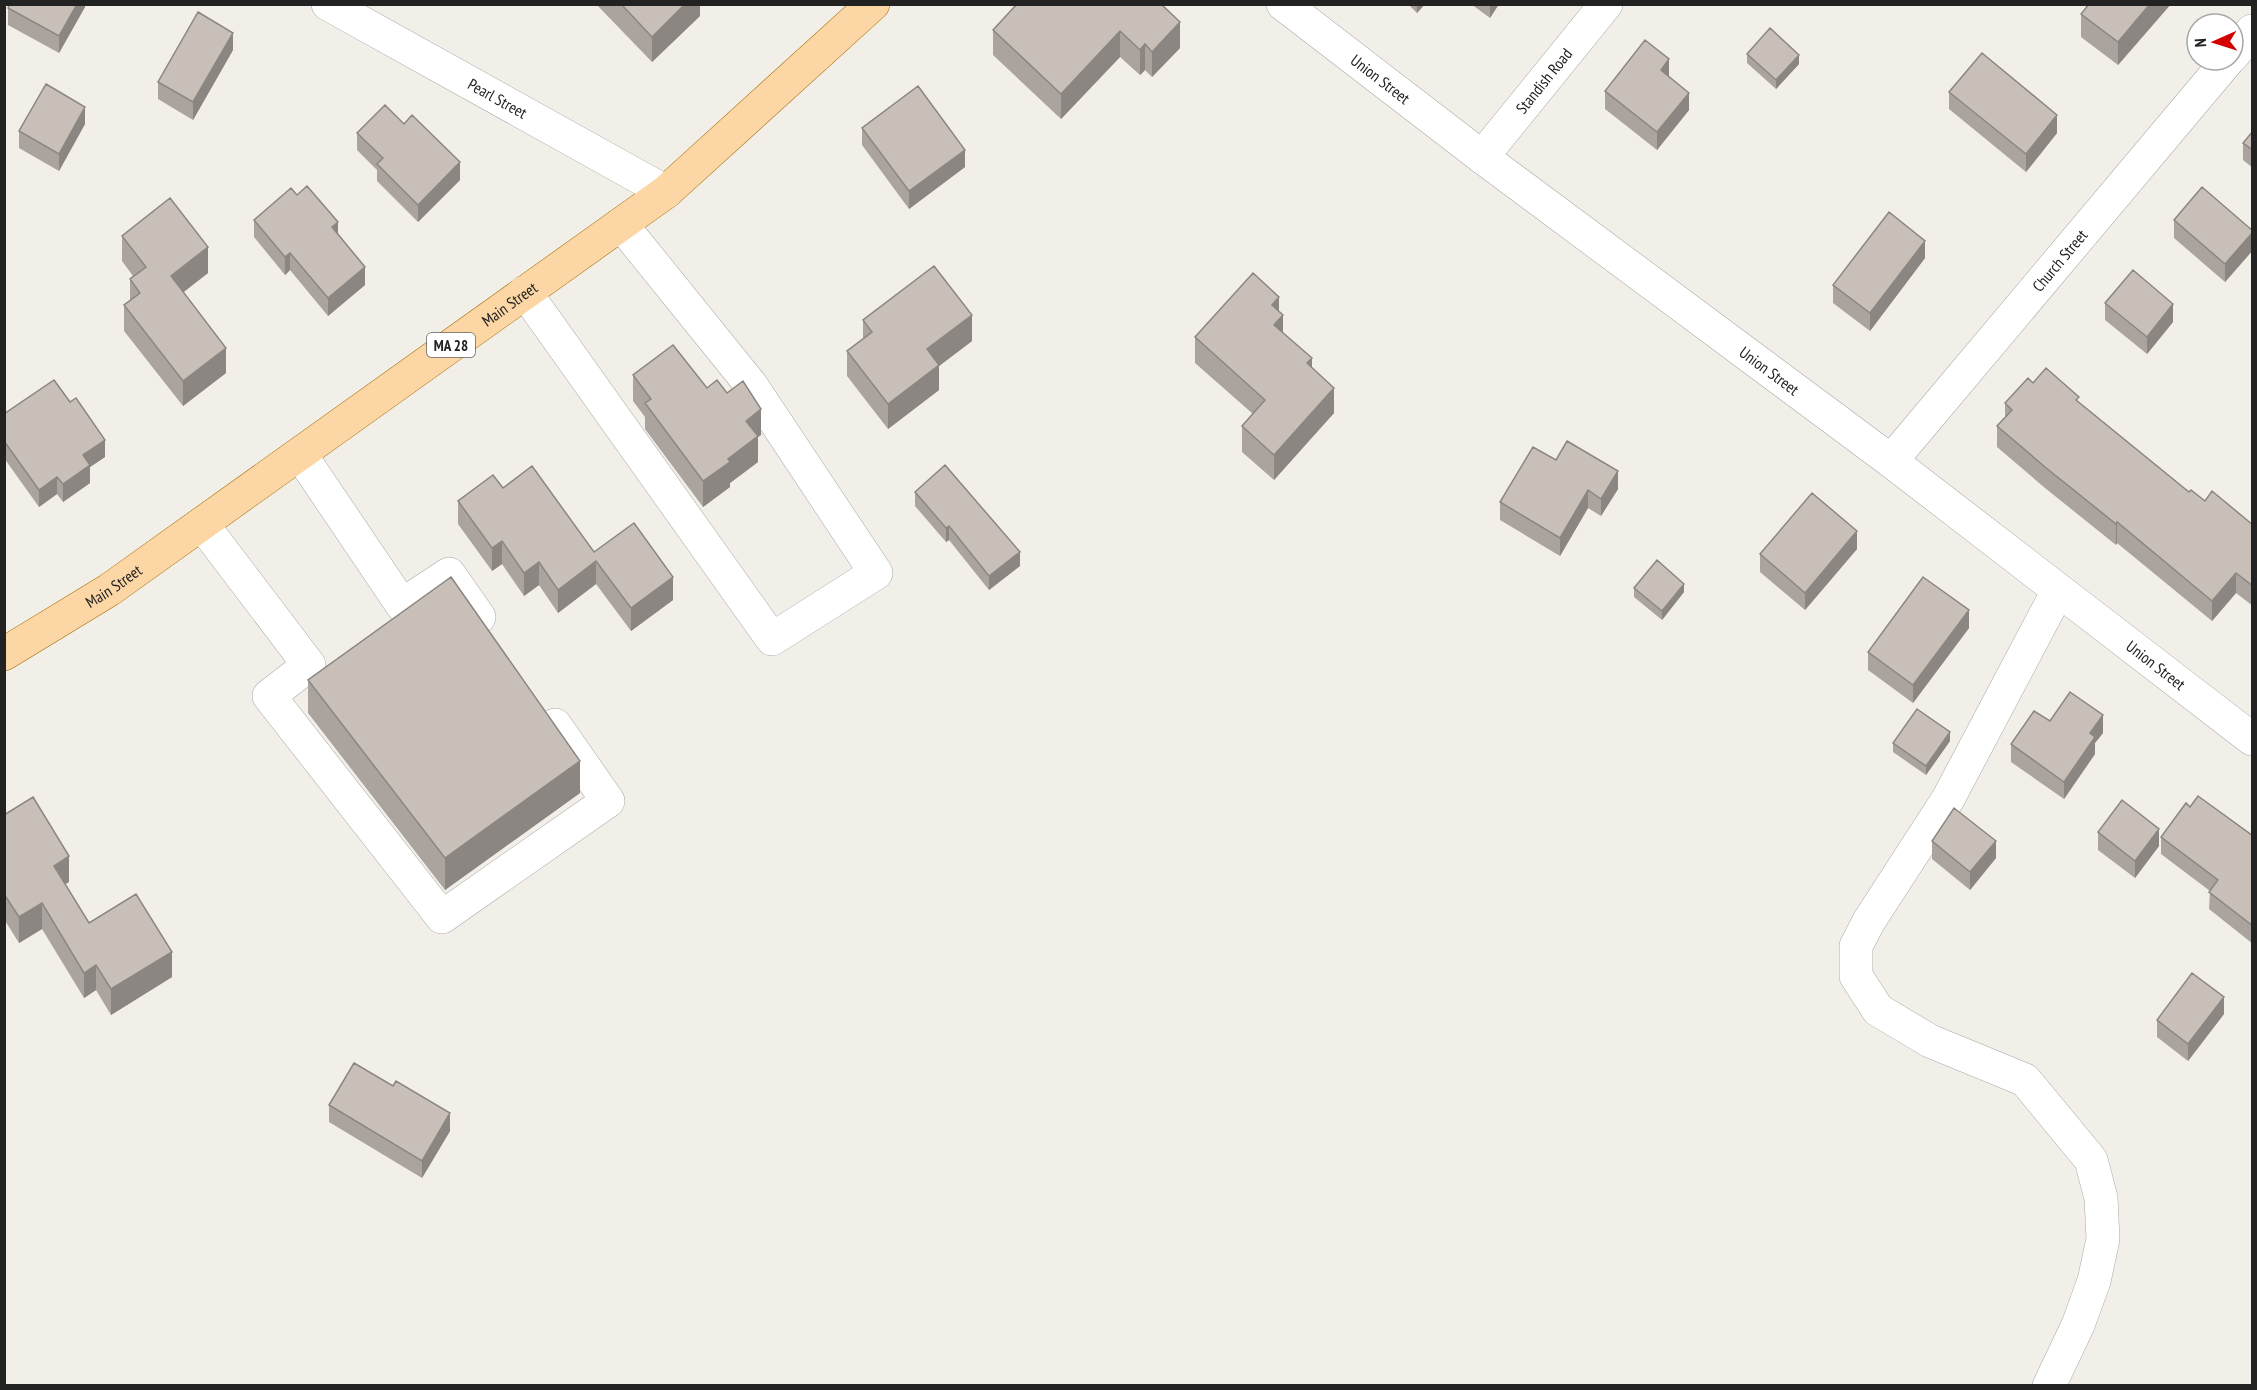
<svg xmlns="http://www.w3.org/2000/svg" width="2257" height="1390" font-family="'PT Sans Narrow',sans-serif">
  <style>
    .lines { fill: none; stroke-linecap: round; stroke-linejoin: round }
    .minor-casing { stroke: #a9a9a9; stroke-width: 34 }
    .major-casing { stroke: #a06b00; stroke-width: 34 }
    .minor { stroke: #fff; stroke-width: 33 }
    .major { stroke: #fcd6a4; stroke-width: 33 }
    .wall { fill: #aba49e }
    .shaded-wall { fill: #8b8681 }
    .building { fill: #c7bfb8; stroke: #8b8681; stroke-width: 1.5 }
    .labels { text-anchor: middle; dominant-baseline: central; stroke-width: 5; stroke-linejoin: round; paint-order: stroke }
    .shield { fill: #fff; stroke: #646464; stroke-width: 1.5 }
    .shield-label { font-size: 15px; font-weight: bold; fill: #222 }
    .street-label { font-size: 16px; fill: #222; stroke: #fff }
  </style>
  <rect width="100%" height="100%" fill="#f2efe9"/>
  <g class="lines">
    <g class="minor-casing">
      <g id="minor">
        <path id="s1" d="M 328,4 L 666,192"/>
        <path id="s2" d="M 1283,4 L 1482,157 L 1891,461 L 2252,739"/>
        <path d="M 2233,55 L 2252,31"/>
        <path id="s3" d="M 1482,157 L 1606,4"/>
        <path d="M 525,292 L 772,639 L 876,573 L 751,385 L 621,224"/>
        <path d="M 300,454 L 402,605 L 449,574 L 479,617"/>
        <path id="s4" d="M 1891,461 L 2228,60"/>
        <path d="M 202,524 L 309,665 L 269,696 L 442,917 L 608,801 L 555,725"/>
        <path d="M 2049,1386 L 2078,1325 L 2094,1281 L 2103,1239 L 2101,1198 L 2091,1160 L 2025,1080 L 1930,1041 L 1878,1010 L 1856,976 L 1856,946 L 1869,921 L 1948,799 L 2058,591"/>
      </g>
    </g>
    <g class="major-casing">
      <g id="major">
        <path id="s5" d="M 4,654 L 109,590 L 666,192 L 873,4"/>
      </g>
    </g>
    <use href="#minor" class="minor"/>
    <use href="#major" class="major"/>
  </g>
  <path class="wall" d="M 85,4 L 85,7 L 59,53 L 8,25 L 8,8 Z
    M 596,4 L 700,4 L 700,16 L 652,62 Z
    M 1017,4 L 1180,48 L 1152,77 L 1145,70 L 1140,75 L 1120,57 L 1061,119 L 993,55 L 993,30 Z
    M 1408,4 L 1425,4 L 1417,13 Z
    M 1471,4 L 1499,4 L 1490,18 Z
    M 2088,4 L 2171,4 L 2118,65 L 2081,37 L 2081,14 L 2088,6 Z
    M 233,50 L 193,120 L 158,99 L 158,82 Z
    M 1747,54 L 1799,64 L 1776,89 L 1747,63 Z
    M 1605,91 L 1689,110 L 1657,150 L 1605,109 Z
    M 1949,92 L 2057,133 L 2026,172 L 1949,109 Z
    M 85,124 L 59,171 L 19,148 L 19,131 Z
    M 862,128 L 965,167 L 909,209 L 862,145 Z
    M 2253,131 L 2253,168 L 2243,160 L 2243,143 Z
    M 357,133 L 460,180 L 418,222 L 377,181 L 377,170 L 357,150 Z
    M 297,195 L 338,235 L 365,285 L 328,316 L 290,270 L 285,275 L 254,237 L 254,220 Z
    M 2174,220 L 2253,231 L 2253,250 L 2225,282 L 2174,238 Z
    M 122,236 L 208,273 L 183,292 L 226,373 L 183,406 L 124,331 L 124,305 L 130,301 L 130,279 L 133,276 L 122,261 Z
    M 1925,258 L 1870,331 L 1833,303 L 1833,285 Z
    M 2105,303 L 2173,322 L 2147,354 L 2105,320 Z
    M 1279,312 L 1283,333 L 1312,368 L 1334,413 L 1274,480 L 1242,452 L 1242,426 L 1253,414 L 1195,363 L 1195,337 Z
    M 863,320 L 972,341 L 939,366 L 939,390 L 888,429 L 847,376 L 847,351 L 863,339 Z
    M 633,375 L 707,388 L 727,393 L 761,435 L 758,437 L 758,462 L 730,483 L 730,487 L 703,507 L 645,429 L 645,417 L 633,401 Z
    M 2033,383 L 2079,402 L 2189,492 L 2205,501 L 2253,525 L 2253,606 L 2236,593 L 2212,621 L 2117,543 L 2116,545 L 2045,488 L 1997,447 L 1997,426 L 2005,418 L 2005,403 Z
    M 4,414 L 105,457 L 90,467 L 90,483 L 63,502 L 57,494 L 39,507 L 4,458 Z
    M 1556,460 L 1618,489 L 1601,516 L 1588,508 L 1560,556 L 1500,520 L 1500,502 Z
    M 503,488 L 594,552 L 673,600 L 631,631 L 596,584 L 558,613 L 539,585 L 524,596 L 502,564 L 492,571 L 458,524 L 458,501 Z
    M 915,492 L 1020,566 L 989,590 L 949,540 L 946,542 L 915,506 Z
    M 1857,549 L 1805,610 L 1760,572 L 1760,554 Z
    M 1634,588 L 1684,592 L 1662,620 L 1634,597 Z
    M 1969,628 L 1913,703 L 1868,670 L 1868,652 Z
    M 308,680 L 580,793 L 445,890 L 308,713 Z
    M 2050,721 L 2103,733 L 2095,743 L 2095,754 L 2064,799 L 2011,762 L 2011,744 Z
    M 1950,741 L 1926,775 L 1893,752 L 1893,743 Z
    M 2190,807 L 2253,836 L 2253,944 L 2209,909 L 2210,891 L 2161,854 L 2161,837 Z
    M 4,815 L 69,882 L 65,884 L 89,923 L 172,977 L 111,1015 L 96,990 L 84,998 L 42,929 L 19,943 L 4,919 Z
    M 2098,832 L 2159,846 L 2135,878 L 2098,850 Z
    M 1932,841 L 1996,858 L 1970,890 L 1932,859 Z
    M 2224,1014 L 2188,1061 L 2157,1037 L 2157,1020 Z
    M 329,1105 L 450,1131 L 422,1178 L 329,1122 Z"/>
  <path class="shaded-wall" d="M 77,4 L 85,4 L 85,7 L 59,53 L 59,36 Z
    M 685,4 L 700,4 L 700,16 L 652,62 L 652,37 Z
    M 1417,4 L 1425,4 L 1417,13 Z
    M 1490,4 L 1499,4 L 1490,18 Z
    M 2150,4 L 2171,4 L 2118,65 L 2118,42 Z
    M 1180,22 L 1180,48 L 1152,77 L 1152,52 Z
    M 1120,31 L 1120,57 L 1061,119 L 1061,94 Z
    M 233,33 L 233,50 L 193,120 L 193,102 Z
    M 1145,44 L 1145,70 L 1140,75 L 1140,50 Z
    M 1799,55 L 1799,64 L 1776,89 L 1776,80 Z
    M 1669,59 L 1669,77 L 1661,70 Z
    M 1689,93 L 1689,110 L 1657,150 L 1657,132 Z
    M 85,107 L 85,124 L 59,171 L 59,154 Z
    M 2057,115 L 2057,133 L 2026,172 L 2026,154 Z
    M 965,150 L 965,167 L 909,209 L 909,191 Z
    M 460,162 L 460,180 L 418,222 L 418,205 Z
    M 338,222 L 338,239 L 332,227 Z
    M 2253,232 L 2253,250 L 2225,282 L 2225,264 Z
    M 1925,241 L 1925,258 L 1870,331 L 1870,313 Z
    M 208,247 L 208,273 L 171,302 L 171,276 Z
    M 290,253 L 290,270 L 285,275 L 285,257 Z
    M 365,267 L 365,285 L 328,316 L 328,298 Z
    M 1279,297 L 1279,319 L 1283,315 L 1283,340 L 1274,350 L 1272,305 Z
    M 2173,304 L 2173,322 L 2147,354 L 2147,337 Z
    M 972,315 L 972,341 L 939,366 L 939,390 L 888,429 L 888,404 L 927,349 Z
    M 226,348 L 226,373 L 183,406 L 183,381 Z
    M 1312,358 L 1312,384 L 1307,363 Z
    M 1334,388 L 1334,413 L 1274,480 L 1274,455 Z
    M 761,409 L 761,435 L 758,437 L 758,462 L 730,483 L 730,487 L 703,507 L 703,481 L 728,459 L 746,421 Z
    M 105,440 L 105,457 L 90,467 L 90,483 L 63,502 L 63,484 L 83,455 Z
    M 1618,471 L 1618,489 L 1601,516 L 1601,499 Z
    M 57,477 L 57,494 L 39,507 L 39,490 Z
    M 1588,490 L 1588,508 L 1560,556 L 1560,538 Z
    M 2117,522 L 2117,543 L 2116,545 L 2116,524 Z
    M 949,526 L 949,540 L 946,542 L 946,528 Z
    M 1857,531 L 1857,549 L 1805,610 L 1805,593 Z
    M 502,541 L 502,564 L 492,571 L 492,548 Z
    M 1020,552 L 1020,566 L 989,590 L 989,576 Z
    M 596,561 L 596,584 L 558,613 L 558,590 Z
    M 539,562 L 539,585 L 524,596 L 524,573 Z
    M 2236,573 L 2236,593 L 2212,621 L 2212,601 Z
    M 673,577 L 673,600 L 631,631 L 631,608 Z
    M 1684,584 L 1684,592 L 1662,620 L 1662,611 Z
    M 1969,610 L 1969,628 L 1913,703 L 1913,685 Z
    M 2103,715 L 2103,733 L 2095,743 L 2095,754 L 2064,799 L 2064,782 L 2090,733 Z
    M 1950,732 L 1950,741 L 1926,775 L 1926,766 Z
    M 580,761 L 580,793 L 445,890 L 445,858 Z
    M 2159,829 L 2159,846 L 2135,878 L 2135,861 Z
    M 1996,841 L 1996,858 L 1970,890 L 1970,872 Z
    M 69,856 L 69,882 L 54,891 L 54,866 Z
    M 42,903 L 42,929 L 19,943 L 19,917 Z
    M 172,952 L 172,977 L 111,1015 L 111,989 Z
    M 96,965 L 96,990 L 84,998 L 84,973 Z
    M 2224,997 L 2224,1014 L 2188,1061 L 2188,1044 Z
    M 450,1113 L 450,1131 L 422,1178 L 422,1161 Z"/>
  <path class="building" d="M 10,4 L 77,4 L 59,36 L 8,8 Z
    M 621,4 L 685,4 L 652,37 Z
    M 1017,4 L 1161,4 L 1180,22 L 1152,52 L 1145,44 L 1140,50 L 1120,31 L 1061,94 L 993,30 Z
    M 2089,4 L 2150,4 L 2118,42 L 2081,14 Z
    M 198,12 L 233,33 L 193,102 L 158,82 Z
    M 1770,28 L 1799,55 L 1776,80 L 1747,54 Z
    M 1645,40 L 1669,59 L 1661,70 L 1689,93 L 1657,132 L 1605,91 Z
    M 1982,53 L 2057,115 L 2026,154 L 1949,92 Z
    M 46,84 L 85,107 L 59,154 L 19,131 Z
    M 918,86 L 965,150 L 909,191 L 862,128 Z
    M 385,105 L 404,124 L 412,115 L 460,162 L 418,205 L 377,164 L 383,158 L 357,133 Z
    M 2253,131 L 2253,150 L 2243,143 Z
    M 307,186 L 338,222 L 332,227 L 365,267 L 328,298 L 290,253 L 285,257 L 254,220 L 291,188 L 297,195 Z
    M 2202,187 L 2253,231 L 2253,232 L 2225,264 L 2174,220 Z
    M 170,198 L 208,247 L 171,276 L 226,348 L 183,381 L 124,305 L 140,293 L 130,279 L 146,267 L 122,236 Z
    M 1889,212 L 1925,241 L 1870,313 L 1833,285 Z
    M 934,266 L 972,315 L 927,349 L 939,365 L 888,404 L 847,351 L 872,332 L 863,320 Z
    M 2133,270 L 2173,304 L 2147,337 L 2105,303 Z
    M 1253,273 L 1279,297 L 1272,305 L 1283,315 L 1274,325 L 1312,358 L 1307,363 L 1334,388 L 1274,455 L 1242,426 L 1265,400 L 1195,337 Z
    M 673,345 L 707,388 L 717,380 L 727,393 L 743,381 L 761,409 L 746,421 L 758,436 L 728,459 L 730,462 L 703,481 L 645,403 L 651,399 L 633,375 Z
    M 2046,368 L 2079,397 L 2076,400 L 2189,492 L 2191,490 L 2205,501 L 2212,491 L 2253,525 L 2253,586 L 2236,573 L 2212,601 L 2117,522 L 2116,524 L 2045,467 L 1997,426 L 2012,410 L 2005,403 L 2028,378 L 2033,383 Z
    M 54,380 L 70,402 L 76,398 L 105,440 L 83,455 L 90,465 L 63,484 L 57,477 L 39,490 L 4,441 L 4,414 Z
    M 1567,441 L 1618,471 L 1601,499 L 1588,490 L 1560,538 L 1500,502 L 1533,447 L 1556,460 Z
    M 945,465 L 1020,552 L 989,576 L 949,526 L 946,528 L 915,492 Z
    M 532,466 L 594,552 L 634,523 L 673,577 L 631,608 L 596,561 L 558,590 L 539,562 L 524,573 L 502,541 L 492,548 L 458,501 L 493,475 L 503,488 Z
    M 1812,493 L 1857,531 L 1805,593 L 1760,554 Z
    M 1657,560 L 1684,584 L 1662,611 L 1634,588 Z
    M 451,577 L 580,761 L 445,858 L 308,680 Z
    M 1923,577 L 1969,610 L 1913,685 L 1868,652 Z
    M 2070,692 L 2103,715 L 2090,733 L 2095,737 L 2064,782 L 2011,744 L 2034,711 L 2050,721 Z
    M 1917,709 L 1950,732 L 1926,766 L 1893,743 Z
    M 2198,796 L 2253,836 L 2253,926 L 2209,892 L 2218,880 L 2161,837 L 2186,803 L 2190,807 Z
    M 33,797 L 69,856 L 54,866 L 89,923 L 136,894 L 172,952 L 111,989 L 96,965 L 84,973 L 42,903 L 19,917 L 4,894 L 4,815 Z
    M 2122,800 L 2159,829 L 2135,861 L 2098,832 Z
    M 1954,808 L 1996,841 L 1970,872 L 1932,841 Z
    M 2192,973 L 2224,997 L 2188,1044 L 2157,1020 Z
    M 354,1063 L 393,1086 L 396,1081 L 450,1113 L 422,1161 L 329,1105 Z"/>
  <g class="labels">
    <rect class="shield" x="427" y="333" width="48" height="24" rx="4.5"/>
    <g class="shield-label">
      <text x="451" y="345">MA 28</text>
    </g>
    <g class="street-label">
      <text stroke="none"><textPath href="#s2" startOffset="123">Union Street</textPath></text>
      <text stroke="none"><textPath href="#s3" startOffset="98">Standish Road</textPath></text>
      <text stroke="none"><textPath href="#s1" startOffset="194">Pearl Street</textPath></text>
      <text stroke="none"><textPath href="#s4" startOffset="262">Church Street</textPath></text>
      <text stroke="none"><textPath href="#s5" startOffset="615">Main Street</textPath></text>
      <text stroke="none"><textPath href="#s2" startOffset="609">Union Street</textPath></text>
      <text stroke="none"><textPath href="#s5" startOffset="129">Main Street</textPath></text>
      <text stroke="none"><textPath href="#s2" startOffset="1095">Union Street</textPath></text>
    </g>
  </g>
  <rect width="2257" height="1390" fill="none" stroke="#222222" stroke-width="12"/>
  <g transform="translate(2215 42) rotate(267)"><circle r="28" fill="#ffffff" stroke="#a7a7a7" stroke-width="1.5"/>
  <path d="M0-4.5L10 22L0 15L-10 22Z" fill="#d40000"/>
  <text y="-9" font-size="16" font-weight="bold" text-anchor="middle" fill="#222222">N</text>
  </g>
</svg>
